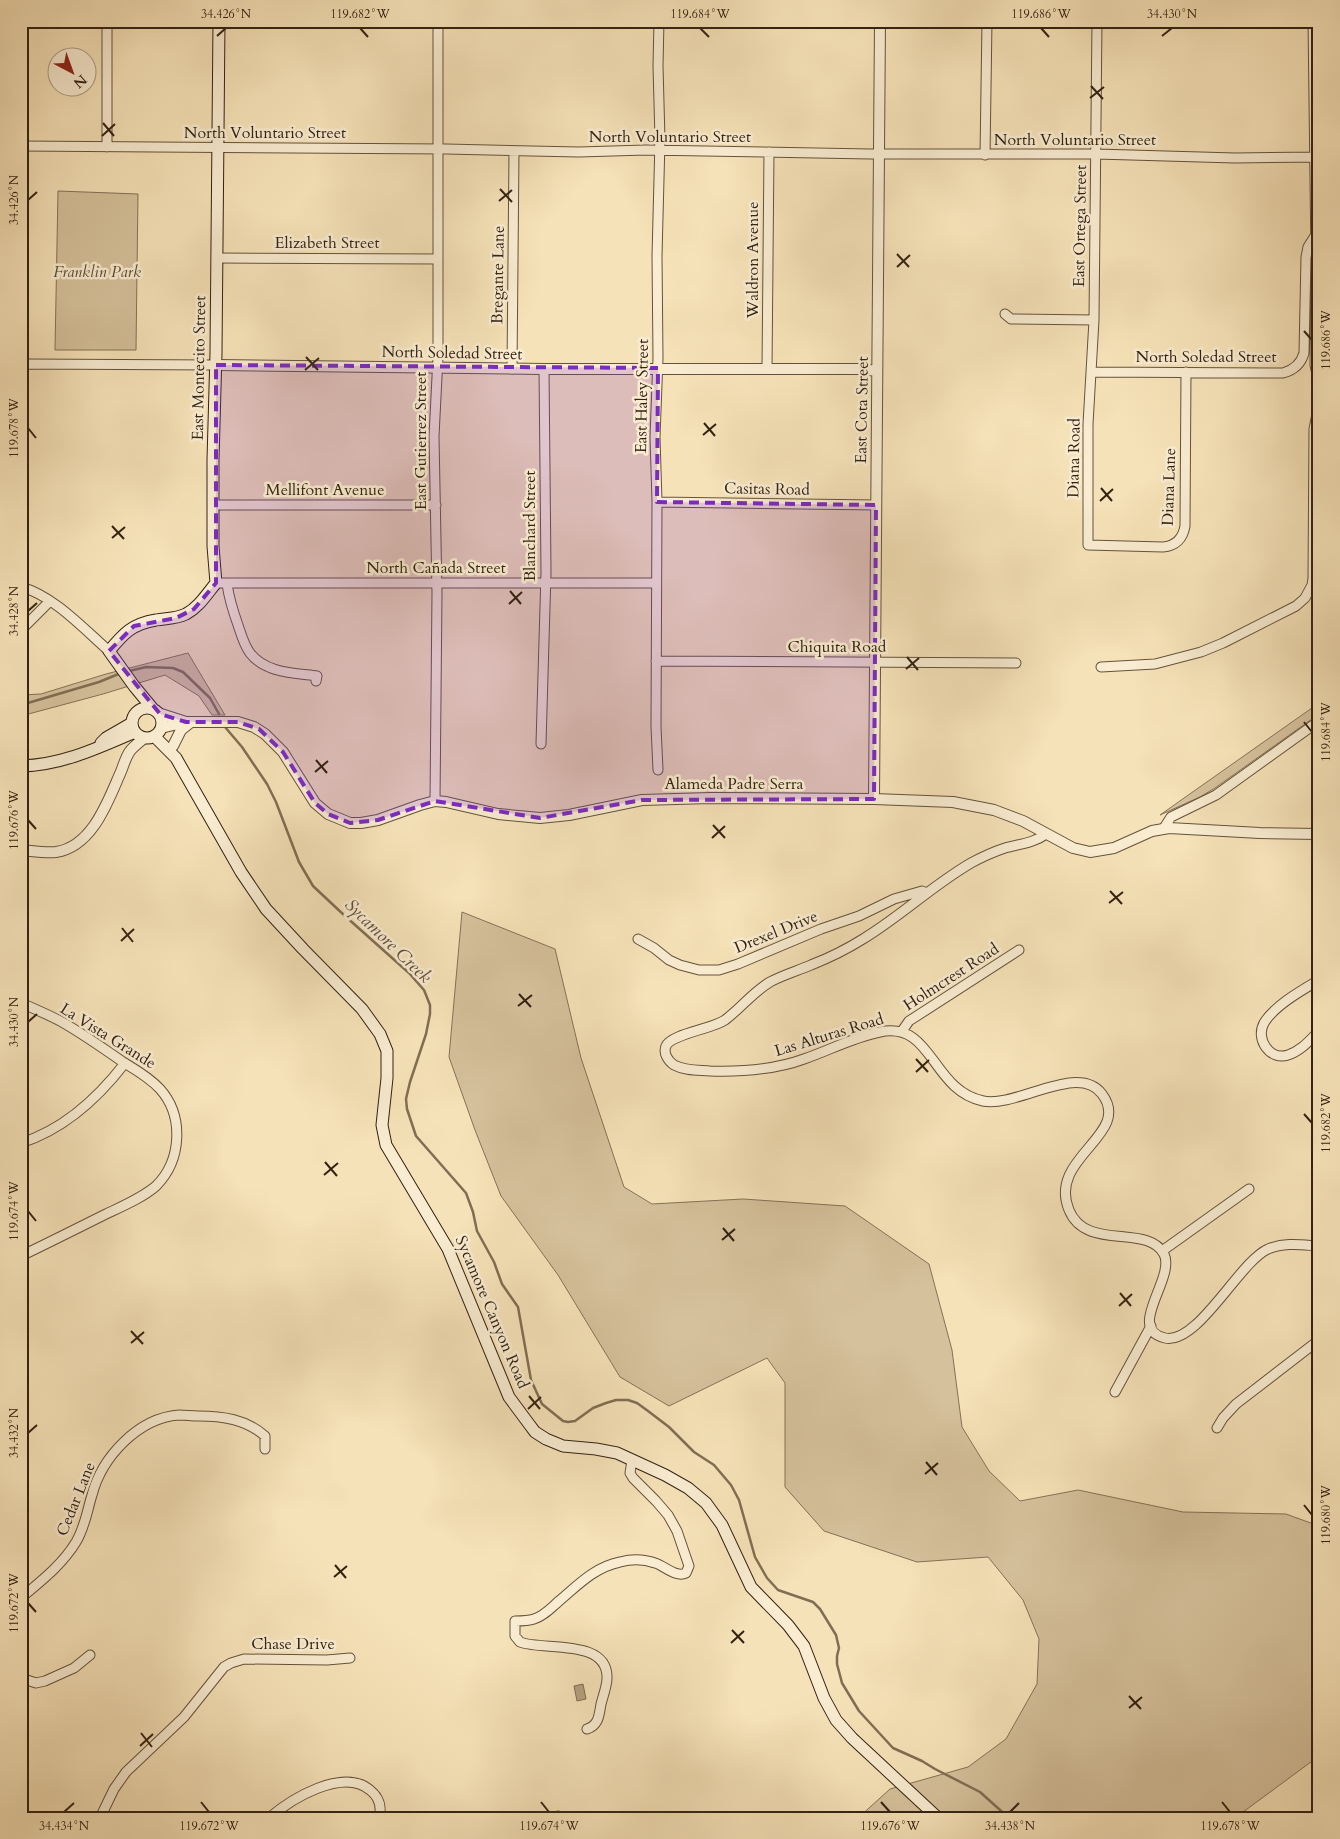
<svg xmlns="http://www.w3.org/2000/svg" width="1340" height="1839" font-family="Cardo,serif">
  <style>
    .green { fill: #d5c19c; stroke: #847258 }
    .water { fill: #b4a180; stroke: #806e54 }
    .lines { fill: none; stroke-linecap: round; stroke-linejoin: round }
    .stream { stroke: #806e54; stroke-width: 2.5 }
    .minor-casing { stroke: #64523c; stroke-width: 11 }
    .tertiary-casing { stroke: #64523c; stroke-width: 12 }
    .secondary-casing { stroke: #332213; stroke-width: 13 }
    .minor { stroke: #f9ecd1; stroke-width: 9 }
    .tertiary { stroke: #f9ecd1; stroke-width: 10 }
    .secondary { stroke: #f9ecd1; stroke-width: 11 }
    .marked { fill: #7b2cbf; fill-opacity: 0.2; stroke: #7b2cbf; stroke-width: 4; stroke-dasharray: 10 6; stroke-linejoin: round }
    .ticks { fill: none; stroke: #332213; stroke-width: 2 }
    .labels { text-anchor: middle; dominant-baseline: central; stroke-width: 5; stroke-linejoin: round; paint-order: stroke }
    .street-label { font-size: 16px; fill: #332213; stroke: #f9ecd1 }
    .park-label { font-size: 16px; font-style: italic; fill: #5c4a35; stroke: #f9ecd1 }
    .water-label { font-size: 18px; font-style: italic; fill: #604e39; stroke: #f9ecd1 }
    .neatline { fill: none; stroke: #332213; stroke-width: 2 }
    .ticks-label { font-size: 12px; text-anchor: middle; fill: #332213 }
  </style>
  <rect width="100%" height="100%" fill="#f6e2b8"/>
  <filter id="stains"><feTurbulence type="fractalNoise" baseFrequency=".004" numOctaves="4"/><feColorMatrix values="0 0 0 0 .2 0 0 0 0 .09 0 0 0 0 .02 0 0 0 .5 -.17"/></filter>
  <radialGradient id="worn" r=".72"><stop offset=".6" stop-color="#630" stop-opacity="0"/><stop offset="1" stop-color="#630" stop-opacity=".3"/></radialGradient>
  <path class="green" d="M 58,191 L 138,194 L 136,350 L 55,350 Z
    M 188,653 L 225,715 L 212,715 L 199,696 L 165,675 L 103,694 L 21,716 L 21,695 L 41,694 L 106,674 Z
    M 1319,703 L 1319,714 L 1215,788 L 1200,797 L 1160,815 Z
    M 462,912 L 555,949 L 581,1058 L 624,1187 L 652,1204 L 743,1199 L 845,1206 L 929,1264 L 952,1350 L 962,1427 L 989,1471 L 1020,1501 L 1078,1490 L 1183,1512 L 1286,1514 L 1319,1526 L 1319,1756 L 1235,1818 L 858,1818 L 890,1789 L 968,1767 L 1006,1739 L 1037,1684 L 1039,1639 L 1023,1600 L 988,1557 L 917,1562 L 824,1531 L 785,1487 L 785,1383 L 767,1358 L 669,1406 L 620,1377 L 558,1275 L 501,1196 L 475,1130 L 449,1057 Z"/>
  <path class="water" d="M 583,1684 L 586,1699 L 577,1701 L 574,1686 Z"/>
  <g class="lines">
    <path class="stream" d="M 129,671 L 146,667 L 173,668 L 183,672 L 210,698 L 219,714
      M 21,705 L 99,682 L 121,673
      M 225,727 L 242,747 L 267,784 L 276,802 L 299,862 L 313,886 L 345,916 L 409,973 L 424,990 L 430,1005 L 430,1014 L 426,1034 L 410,1082 L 406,1099 L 407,1109 L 416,1136 L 466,1193 L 473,1212 L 477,1231 L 494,1262 L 502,1284 L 518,1307 L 531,1380 L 542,1404 L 563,1421 L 568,1422 L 575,1421 L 593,1408 L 606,1403 L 616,1400 L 628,1400 L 637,1403 L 648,1411 L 669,1427 L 694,1452 L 714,1465 L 731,1485 L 739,1500 L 755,1557 L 767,1578 L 778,1590 L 813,1602 L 820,1609 L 836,1635 L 839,1648 L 837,1656 L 837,1664 L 842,1683 L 859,1711 L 893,1748 L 922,1761 L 935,1769 L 980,1792 L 1009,1818"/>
    <g class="minor-casing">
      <path id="minor" d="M 107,21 L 107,147
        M 1097,21 L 1094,320 L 1088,424 L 1088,545 L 1163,547 C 1176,546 1183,538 1185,526 L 1186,372
        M 1313,21 L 1316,258 L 1315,365 L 1319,383
        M 21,146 L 446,149 L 579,152 L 646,150 L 870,154 L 1096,154 L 1235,158 L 1319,157
        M 985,155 L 987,21
        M 217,258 L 437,259
        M 1005,314 L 1011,319 L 1094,320
        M 21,366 L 26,364 L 216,365
        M 512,369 L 514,151
        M 767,369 L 769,152
        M 1092,372 L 1283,373 C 1294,370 1301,364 1304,353 L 1306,257 L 1308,247 L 1315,236
        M 657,502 L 876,505
        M 213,505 L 436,505
        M 216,583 L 656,583
        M 227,584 C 229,598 233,611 238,625 C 241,634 244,645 250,653 C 265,673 294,673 317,676 L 316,681
        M 21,587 C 53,595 85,630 109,651
        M 21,630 L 50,601
        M 656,661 L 1016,663
        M 1101,667 L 1155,664 L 1201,652 L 1223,643 L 1296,606 L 1305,598 L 1312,585 L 1313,578 L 1314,429 L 1319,404
        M 541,744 L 546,572 L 544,369
        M 658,770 L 656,727 L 657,502 L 655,437 L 658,358 L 657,256 L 660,140 L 658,66 L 659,21
        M 435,801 L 437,593 L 434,436 L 438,357 L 438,21
        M 1164,828 L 1171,817 L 1216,795 L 1319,721
        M 1046,834 C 1034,843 1020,844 1005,848 C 993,852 982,857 971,863 C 933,885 901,916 863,939 C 847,949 829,958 811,965 C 797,971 783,975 770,982 C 753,992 741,1008 725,1020 C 712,1029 671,1034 666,1046 C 663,1053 668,1061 674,1065 C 685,1071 699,1070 710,1071 C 743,1072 774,1070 804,1059 C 830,1050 854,1037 880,1032 C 933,1021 931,1090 983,1101 C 1017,1108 1078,1062 1102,1094 C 1133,1135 1047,1157 1069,1210 C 1086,1252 1147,1223 1164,1254 C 1176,1278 1125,1329 1165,1338 C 1198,1345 1239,1262 1268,1249 C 1285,1242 1302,1245 1319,1246
        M 638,939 L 654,948 L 669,960 L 680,965 L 699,970 L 719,970 L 738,964 L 821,929 L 859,916 L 894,899 L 922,891 L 927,893
        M 1319,980 C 1302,990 1274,1006 1264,1023 C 1255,1039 1270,1061 1288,1055 C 1301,1051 1310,1040 1319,1031
        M 21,1003 C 35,1009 49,1015 62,1022 C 83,1034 103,1048 123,1062 C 136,1070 149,1077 160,1089 C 184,1116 182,1160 156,1186 C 142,1198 123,1206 106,1214 C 78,1228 50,1242 21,1256
        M 902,1031 L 909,1021 L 1019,950
        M 21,1143 C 65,1129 98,1098 125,1063
        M 1162,1251 L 1249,1189
        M 1115,1392 L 1151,1326
        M 1217,1428 L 1223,1418 L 1236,1404 L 1319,1340
        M 21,1598 C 41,1581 62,1565 76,1542 C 85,1527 87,1511 92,1495 C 102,1457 138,1418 179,1415 C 185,1415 192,1416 198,1416 C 222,1416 246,1419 265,1436 L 265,1449
        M 21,1669 L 24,1679 L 36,1683 L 45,1681 L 74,1668 L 90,1655
        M 587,1729 C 599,1725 599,1715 601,1704 C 603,1696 607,1686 607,1678 C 608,1638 543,1651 520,1642 L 515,1636 L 515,1621 C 521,1621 528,1621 534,1619 C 544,1616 551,1608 559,1601 C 578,1585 595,1567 620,1562 C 631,1559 644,1559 655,1563 C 665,1566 676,1578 686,1573 L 689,1566 L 677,1531 L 668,1515 L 656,1501 L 633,1478 L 630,1473 L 632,1460
        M 558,1816 L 559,1818
        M 100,1818 L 114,1789 L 126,1772 L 184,1717 L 224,1667 L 231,1663 L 244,1659 L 327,1660 L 350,1658
        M 269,1818 C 291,1799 343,1767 370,1790 C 379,1797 382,1807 379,1818"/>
    </g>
    <g class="tertiary-casing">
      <path id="tertiary" d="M 216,365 L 544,369 L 861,369 L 877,371
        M 158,713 L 186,722 L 238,722 L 254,727 L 265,734 L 283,752 L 315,803 L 328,814 L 350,823 L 361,823 L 378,820 L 420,805 L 435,801 L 446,802 L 498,814 L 540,818 L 569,815 L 642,800 L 711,798 L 874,799 L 953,802 L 994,810 L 1023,821 L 1073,848 L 1090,852 L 1114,848 L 1152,831 L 1169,828 L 1260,833 L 1319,834
        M 161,728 L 186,722
        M 173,746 L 181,730 L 191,722
        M 874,799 L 880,21
        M 21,850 C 33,851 44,853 56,852 C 91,847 107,804 119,776 C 123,768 125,758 130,751 C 134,746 140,742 144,738"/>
    </g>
    <g class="secondary-casing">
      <path id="secondary" d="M132 723a15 15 0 1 1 30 0a15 15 0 1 1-30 0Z
        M 153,709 L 134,686 L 109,651 C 124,633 132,624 156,620 C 166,618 176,619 186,614 C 199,607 206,595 216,583 L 213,546 L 213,460 L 216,353 L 219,21
        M 154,736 L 176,758 L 241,872 L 266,909 L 303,949 L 362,1009 L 380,1034 L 387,1051 L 387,1078 L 382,1125 L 386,1145 L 448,1249 L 509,1397 L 529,1424 L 535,1432 L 546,1439 L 563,1446 L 596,1449 L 617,1453 L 665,1475 L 688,1488 L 706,1503 L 722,1525 L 751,1587 L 788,1625 L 804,1646 L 824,1698 L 836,1720 L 852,1738 L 938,1818
        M 101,743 L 106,738 L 132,723
        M 21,766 C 62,765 98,748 135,732"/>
    </g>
    <use href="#minor" class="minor"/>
    <use href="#tertiary" class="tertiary"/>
    <use href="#secondary" class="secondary"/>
  </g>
  <path class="marked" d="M 216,365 L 658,368 L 657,502 L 876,505 L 874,799 L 642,800 L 540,818 L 435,801 L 378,820 L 350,823 L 328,814 L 315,803 L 283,752 L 259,729 L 238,722 L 186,722 L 160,714 L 109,651 L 134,626 L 176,618 L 194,609 L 216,583 Z"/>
  <path class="ticks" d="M 360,28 L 368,37M 700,28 L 709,37M 1041,28 L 1049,37M 217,36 L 226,28M 1162,36 L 1172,28M 1091,86 L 1103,99M 1090,98 L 1104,87M 103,123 L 114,136M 102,136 L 115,124M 500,189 L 512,202M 28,200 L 37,192M 499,201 L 512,190M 897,254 L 909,267M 897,267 L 910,255M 1304,331 L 1312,340M 306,357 L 318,370M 305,370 L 319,358M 704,423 L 715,436M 28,428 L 36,438M 703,435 L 716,424M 1101,488 L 1112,501M 1100,501 L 1113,489M 112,526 L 124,539M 112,538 L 125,527M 510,591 L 521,604M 509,604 L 522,592M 28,611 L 37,603M 907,657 L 918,670M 906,669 L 919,658M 1304,722 L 1312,732M 316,760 L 327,773M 315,772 L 328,761M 28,820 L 36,829M 713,825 L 725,838M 712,838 L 725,826M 1110,891 L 1122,904M 1109,903 L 1123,892M 122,928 L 133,942M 121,941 L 134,929M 519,994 L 531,1007M 518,1006 L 532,995M 28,1022 L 37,1014M 916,1059 L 928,1072M 916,1072 L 929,1060M 1304,1114 L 1312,1123M 325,1162 L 337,1176M 324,1175 L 338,1163M 28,1211 L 36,1221M 723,1228 L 734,1241M 722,1240 L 735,1229M 1120,1293 L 1131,1306M 1119,1306 L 1132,1294M 131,1331 L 143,1344M 131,1343 L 144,1332M 529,1396 L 540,1409M 528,1409 L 541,1397M 28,1433 L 37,1425M 926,1462 L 937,1475M 925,1474 L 938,1463M 1304,1505 L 1312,1515M 335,1565 L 346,1578M 334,1577 L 347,1566M 28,1603 L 36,1612M 732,1630 L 744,1643M 731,1643 L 744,1631M 1129,1696 L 1141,1709M 1129,1708 L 1142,1697M 141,1733 L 152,1747M 140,1746 L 153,1734M 201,1802 L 209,1812M 541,1802 L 549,1812M 881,1802 L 890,1812M 1222,1802 L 1230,1812M 64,1812 L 74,1803M 1010,1812 L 1019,1803"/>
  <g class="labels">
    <g class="street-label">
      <text x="265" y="133">North Voluntario Street</text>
      <text x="670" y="137">North Voluntario Street</text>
      <text x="1075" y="140">North Voluntario Street</text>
      <text transform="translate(1080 226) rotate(-89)">East Ortega Street</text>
      <text x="327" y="243">Elizabeth Street</text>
      <text transform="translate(753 260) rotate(-90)">Waldron Avenue</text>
      <text transform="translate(498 275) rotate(-89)">Bregante Lane</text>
      <text transform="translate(452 353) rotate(1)">North Soledad Street</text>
      <text x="1206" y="357">North Soledad Street</text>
      <text transform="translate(199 368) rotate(-89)">East Montecito Street</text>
      <text transform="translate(642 396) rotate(-89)">East Haley Street</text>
      <text transform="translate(862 410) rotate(-89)">East Cota Street</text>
      <text transform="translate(421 441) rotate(-90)">East Gutierrez Street</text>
      <text transform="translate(1074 458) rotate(-89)">Diana Road</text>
      <text transform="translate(1169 487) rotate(-88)">Diana Lane</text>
      <text transform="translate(767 489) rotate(1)">Casitas Road</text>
      <text x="325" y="490">Mellifont Avenue</text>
      <text transform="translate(530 526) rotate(-90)">Blanchard Street</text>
      <text x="436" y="568">North Cañada Street</text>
      <text x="837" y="647">Chiquita Road</text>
      <text x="734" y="784">Alameda Padre Serra</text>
      <text transform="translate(776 932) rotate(-22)">Drexel Drive</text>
      <text transform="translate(951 977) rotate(-33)">Holmcrest Road</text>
      <text transform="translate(829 1035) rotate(-17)">Las Alturas Road</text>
      <text transform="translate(108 1036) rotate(32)">La Vista Grande</text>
      <text transform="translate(492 1312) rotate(67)">Sycamore Canyon Road</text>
      <text transform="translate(76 1499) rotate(-68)">Cedar Lane</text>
      <text x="293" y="1644">Chase Drive</text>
    </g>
    <g class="park-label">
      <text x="97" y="272">Franklin Park</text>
    </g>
    <g class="water-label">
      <text transform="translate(388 941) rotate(44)">Sycamore Creek</text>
    </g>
  </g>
  <rect width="1340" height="1839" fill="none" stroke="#f6e2b8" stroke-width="55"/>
  <g transform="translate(72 72) rotate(139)"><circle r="24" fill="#f9ecd1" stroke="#aa9b85"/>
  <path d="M0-4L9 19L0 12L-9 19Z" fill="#8f2418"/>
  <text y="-8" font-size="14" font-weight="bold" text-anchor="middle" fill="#332213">N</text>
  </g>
  <rect x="28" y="28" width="1284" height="1784" class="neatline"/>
  <g class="ticks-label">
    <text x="226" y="18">34.426°N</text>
    <text x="360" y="18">119.682°W</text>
    <text x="700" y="18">119.684°W</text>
    <text x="1041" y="18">119.686°W</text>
    <text x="1172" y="18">34.430°N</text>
    <text transform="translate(14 200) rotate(-90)" y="4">34.426°N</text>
    <text transform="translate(1326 340) rotate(-90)" y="4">119.686°W</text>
    <text transform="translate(14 428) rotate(-90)" y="4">119.678°W</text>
    <text transform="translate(14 611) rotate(-90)" y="4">34.428°N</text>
    <text transform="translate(1326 732) rotate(-90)" y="4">119.684°W</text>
    <text transform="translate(14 820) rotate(-90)" y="4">119.676°W</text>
    <text transform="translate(14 1022) rotate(-90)" y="4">34.430°N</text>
    <text transform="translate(1326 1123) rotate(-90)" y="4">119.682°W</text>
    <text transform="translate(14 1211) rotate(-90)" y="4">119.674°W</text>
    <text transform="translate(14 1433) rotate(-90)" y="4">34.432°N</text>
    <text transform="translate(1326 1515) rotate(-90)" y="4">119.680°W</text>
    <text transform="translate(14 1603) rotate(-90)" y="4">119.672°W</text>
    <text x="64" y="1830">34.434°N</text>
    <text x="209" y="1830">119.672°W</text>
    <text x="549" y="1830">119.674°W</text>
    <text x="890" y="1830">119.676°W</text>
    <text x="1010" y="1830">34.438°N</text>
    <text x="1230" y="1830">119.678°W</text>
  </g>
  <rect width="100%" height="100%" filter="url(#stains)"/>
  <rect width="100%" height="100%" fill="url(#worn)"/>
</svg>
